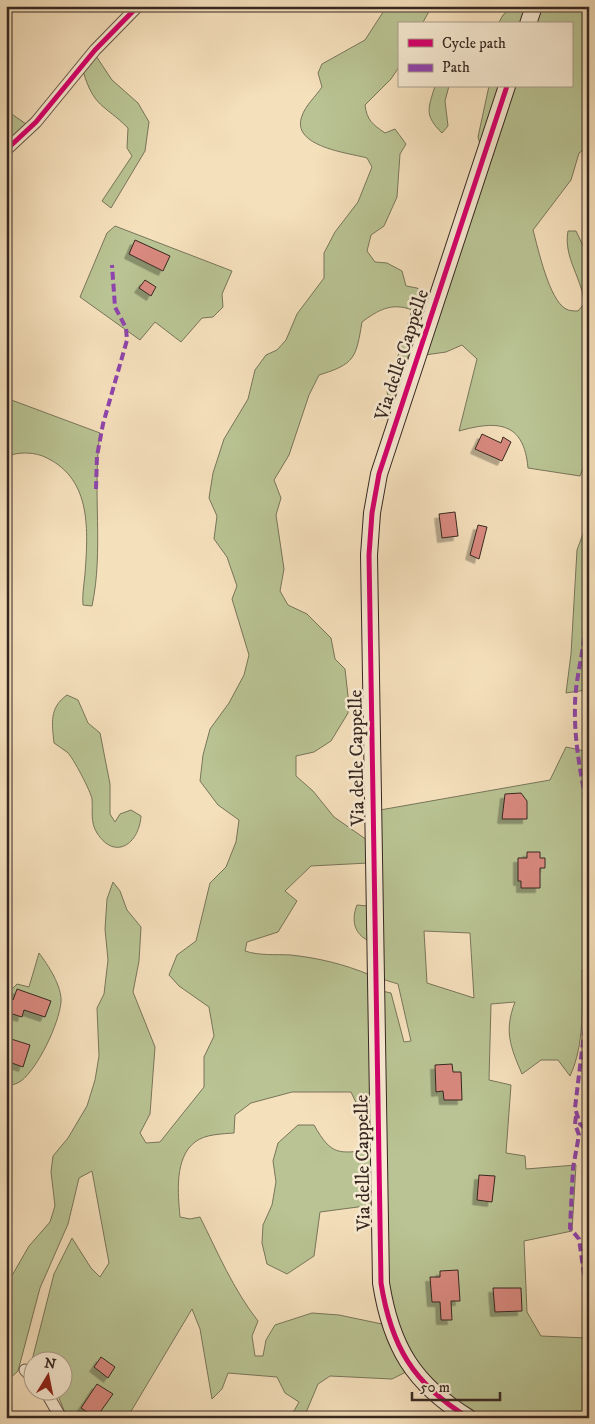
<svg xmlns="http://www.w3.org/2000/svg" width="595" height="1424" font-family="'IM FELL DW Pica',serif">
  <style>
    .green { fill: #b9c393; stroke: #78755a; fill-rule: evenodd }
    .building { fill: #d9897f; stroke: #362720; filter: url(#shadow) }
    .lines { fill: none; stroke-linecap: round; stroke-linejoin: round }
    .street-casing { stroke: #665547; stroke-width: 13 }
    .secondary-casing { stroke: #362720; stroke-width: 18 }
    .street { stroke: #f8ebd3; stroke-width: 11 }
    .secondary { stroke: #f8ebd3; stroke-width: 16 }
    .quiet { stroke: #8e44ad; stroke-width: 4; stroke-dasharray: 8 4; stroke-linecap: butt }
    .cycleway-casing { stroke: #f8ebd3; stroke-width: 8 }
    .cycleway { stroke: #d6006c; stroke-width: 5 }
    .labels { text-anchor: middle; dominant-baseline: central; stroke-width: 5; stroke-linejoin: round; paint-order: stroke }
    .street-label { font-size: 19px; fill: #362720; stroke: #f8ebd3 }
  </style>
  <defs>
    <filter id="shadow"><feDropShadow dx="-4.5" dy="4.5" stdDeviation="0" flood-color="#0004"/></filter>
  </defs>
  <rect width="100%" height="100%" fill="#f5e0bc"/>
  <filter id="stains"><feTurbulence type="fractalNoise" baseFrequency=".004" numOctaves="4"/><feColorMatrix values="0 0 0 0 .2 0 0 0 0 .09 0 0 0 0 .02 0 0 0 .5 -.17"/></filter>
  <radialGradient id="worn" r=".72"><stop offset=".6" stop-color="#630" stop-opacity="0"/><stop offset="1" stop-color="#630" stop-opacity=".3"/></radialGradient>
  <path class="green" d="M 387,6 L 432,6 L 422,24 L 399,24 L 399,67 L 391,79 L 365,105 C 367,120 372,124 385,133 L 395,129 L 406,144 L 400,154 L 397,197 L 384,226 L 371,235 L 367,251 L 375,262 L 387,263 L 402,271 L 406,286 L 417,288 L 428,296 L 391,408 L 387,392 L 412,310 C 392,302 378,310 362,322 C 356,358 355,364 319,375 L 309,395 L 289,455 L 274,480 L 281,498 L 276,515 L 284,569 L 280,591 L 288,605 L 307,614 L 331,638 L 335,659 L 345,669 L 348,696 L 348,713 L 331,741 L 314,752 L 296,756 L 296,776 L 313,791 L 334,817 L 367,840 L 368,863 L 311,866 L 285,891 L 297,901 L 278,932 L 247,942 L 245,951 C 260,956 275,954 291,955 C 318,958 344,964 370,975 L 371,1118 L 361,1113 L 351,1092 L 292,1092 L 251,1103 L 235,1115 L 234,1133 C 222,1134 205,1134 195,1142 C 174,1158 178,1194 180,1217 L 190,1219 L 200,1217 C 218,1253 233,1289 258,1321 L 252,1336 L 255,1356 L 263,1356 L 266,1340 L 275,1325 L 312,1313 L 339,1315 L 382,1324 L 393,1350 L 406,1372 L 392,1379 L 330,1376 L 318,1384 L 305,1415 L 306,1418 L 290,1418 L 299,1402 L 285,1393 L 277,1377 L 228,1373 L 222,1389 L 212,1399 L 200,1329 L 192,1309 L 127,1418 L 67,1418 L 59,1398 L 53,1392 L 62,1392 L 62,1362 L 32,1362 L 32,1370 L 30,1368 L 54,1274 L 72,1238 L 91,1268 L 100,1277 L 109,1263 L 92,1171 L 79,1178 L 68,1224 L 40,1288 L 18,1371 L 6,1382 L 6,1286 L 29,1246 L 50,1222 L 55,1206 L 51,1172 L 53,1156 L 68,1138 L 87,1106 L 95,1080 L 99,1056 L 97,1008 L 104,994 L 108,960 L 105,929 L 107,899 L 113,882 L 120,891 L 127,910 L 141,927 L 139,961 L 133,992 L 155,1047 L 150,1114 L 140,1133 L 146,1143 L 160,1142 L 204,1087 L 204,1057 L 214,1036 L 209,1007 L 179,986 L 169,975 L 177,955 L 196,941 L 210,883 L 226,867 L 236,842 L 239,820 L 218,805 L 200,781 L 203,755 L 210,729 L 229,703 L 244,675 L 249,655 L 232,599 L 237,586 L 227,557 L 214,539 L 217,516 L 209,498 L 213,473 L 224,439 L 248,399 L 255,370 L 266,355 L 277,350 L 286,340 L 297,314 L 324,278 L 324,253 L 335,232 L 358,202 L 372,167 L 367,158 C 350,153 290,147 302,116 C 305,106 316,96 322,87 L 318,73 L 322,64 L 365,40 Z
    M 540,6 L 589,6 L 589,146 L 579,153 L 571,180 L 533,230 C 538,248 549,300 566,309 C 569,311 575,311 578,311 L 584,304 C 583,279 563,258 568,231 L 576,231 L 589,258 L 589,454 L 580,476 L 528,468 C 524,422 498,420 459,431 L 477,359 L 462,345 L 446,352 L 425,355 L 513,86 L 571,86 L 571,24 L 534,24 Z
    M 513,7 L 525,8 L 520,24 L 498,24 L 503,15 Z
    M 96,56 L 112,80 L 138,103 L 149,122 L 145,151 L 111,208 L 102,201 L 132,156 L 127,148 L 128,128 C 104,104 94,108 83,71 Z
    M 435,86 L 449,86 L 445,101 L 448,126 L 442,133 C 424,115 428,109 435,86 Z
    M 489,86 L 499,86 L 480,144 L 478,137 Z
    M 6,110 L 26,124 L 6,142 Z
    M 115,226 L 232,271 L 222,294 L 223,307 L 213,317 L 202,318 L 181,342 L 155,322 L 140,340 L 80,297 L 107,233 Z
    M 6,398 L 100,433 C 92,491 104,550 92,606 L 83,605 C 82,595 84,585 85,574 C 88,531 92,480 47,458 C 36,452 18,451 6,457 Z
    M 589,518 L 589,683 L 586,690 L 566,693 L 571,654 L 577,550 Z
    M 67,695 L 78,700 L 88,723 L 100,733 L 110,784 L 110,814 L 115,822 L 120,814 L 131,810 L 141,816 C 139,844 115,861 97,833 C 90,822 93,811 92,799 C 91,792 73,757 67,752 C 63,749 58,746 54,743 C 52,723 49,708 67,695 Z
    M 566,747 L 589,752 L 589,971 L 582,970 C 582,1004 585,1044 570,1076 L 558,1060 L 541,1060 L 522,1074 C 510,1046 504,1031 515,1002 L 491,1004 L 489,1080 L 511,1085 L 506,1153 L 525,1156 L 526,1169 L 576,1165 L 572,1231 L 524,1241 L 527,1312 L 541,1336 L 587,1338 L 589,1418 L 483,1418 L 469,1410 L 452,1399 L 422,1372 L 401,1337 L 388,1292 L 382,991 L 391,993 L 404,1042 L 411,1041 L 398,984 L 382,979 L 380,810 L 550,780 ZM 424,931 L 470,933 L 474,998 L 427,983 Z
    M 357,905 L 368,906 L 369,941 C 354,934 351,920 357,905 Z
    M 39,953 C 48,965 62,986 61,1002 C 59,1024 38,1068 21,1081 C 17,1084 11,1085 6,1087 L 6,986 L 13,988 L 17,984 L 29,987 Z
    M 298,1125 L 314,1125 C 332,1157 339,1153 372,1150 L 373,1205 L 320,1212 L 314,1256 L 287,1274 L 267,1264 L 262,1243 L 263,1225 L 272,1205 L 276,1182 L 273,1161 L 278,1143 Z"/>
  <path class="building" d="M 135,240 L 170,256 L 163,271 L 129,254 Z
    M 145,280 L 156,287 L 151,296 L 139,288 Z
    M 482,434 L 501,443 L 503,437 L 511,442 L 502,461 L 475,449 Z
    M 455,512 L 458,536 L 442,538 L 439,514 Z
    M 478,525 L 487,527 L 479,559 L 470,555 Z
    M 521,793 L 527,801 L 527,819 L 502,819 L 505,794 Z
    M 527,852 L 540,852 L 540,858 L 545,858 L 545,868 L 540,868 L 540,888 L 521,888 L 521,881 L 518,881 L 518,858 L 527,858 Z
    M 17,989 L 51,1001 L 45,1017 L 24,1010 L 22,1017 L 6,1012 L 6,997 L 13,1000 Z
    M 8,1038 L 30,1045 L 23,1067 L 6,1061 Z
    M 452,1064 L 453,1072 L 461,1072 L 462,1100 L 444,1100 L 443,1091 L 436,1092 L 435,1065 Z
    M 479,1175 L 495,1176 L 492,1202 L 477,1200 Z
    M 458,1270 L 460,1301 L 451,1301 L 452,1320 L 441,1320 L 440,1302 L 432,1302 L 430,1277 L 440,1277 L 440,1271 Z
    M 493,1288 L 521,1288 L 522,1311 L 495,1312 Z
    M 101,1357 L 115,1367 L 108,1378 L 94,1367 Z
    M 97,1384 L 113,1394 L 96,1418 L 81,1408 Z"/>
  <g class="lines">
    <g class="street-casing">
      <path id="street" d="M 6,150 L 36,122 L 95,50 L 138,6
        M 25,1370 L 32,1377
        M 46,1392 L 61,1418"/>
    </g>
    <g class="secondary-casing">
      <path id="secondary" d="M 528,24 L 534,6
        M 469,1418 C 413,1384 391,1346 381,1283 L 369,555 L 372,513 L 379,474 L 507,86"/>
    </g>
    <use href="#street" class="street"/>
    <use href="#secondary" class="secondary"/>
    <path class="quiet" d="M 96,489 L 97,456 L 103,424 L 127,340 L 126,328 L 115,307 L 112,265
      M 589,554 C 581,578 587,605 585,630 C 583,656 575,680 575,706 C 574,744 582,780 589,817
      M 589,992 L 575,1108 L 580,1124 L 589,1132
      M 576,1116 L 575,1124 L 579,1135 L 573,1168 L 570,1228 L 579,1239 L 589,1310"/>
    <g class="cycleway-casing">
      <path id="cycleway" d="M 6,150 L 36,122 L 95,50 L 138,6
        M 469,1418 C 413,1384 391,1346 381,1283 L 369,555 L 372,513 L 379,474 L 507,86"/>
    </g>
    <use href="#cycleway" class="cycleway"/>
  </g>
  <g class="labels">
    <g class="street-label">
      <text transform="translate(402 355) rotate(-72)">Via delle Cappelle</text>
      <text transform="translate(357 758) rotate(-91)">Via delle Cappelle</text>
      <text transform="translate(363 1163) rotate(-91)">Via delle Cappelle</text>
    </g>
  </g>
  <rect width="595" height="1424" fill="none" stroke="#f5e0bc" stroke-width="25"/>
  <rect x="8" y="8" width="580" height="1409" fill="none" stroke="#362720" stroke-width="2.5"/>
  <rect x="12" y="12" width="570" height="1399" fill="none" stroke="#362720"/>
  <rect x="398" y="22" width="175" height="65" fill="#f8ebd3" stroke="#aa9d8b"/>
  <rect x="408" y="39" width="25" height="8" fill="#d6006c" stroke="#aa9d8b"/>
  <text x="442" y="48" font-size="15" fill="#362720">Cycle path</text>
  <rect x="408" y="64" width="25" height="8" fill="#8e44ad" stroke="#aa9d8b"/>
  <text x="442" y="72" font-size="15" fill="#362720">Path</text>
  <g transform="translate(48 1376) rotate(10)"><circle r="24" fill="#f8ebd3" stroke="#aa9d8b"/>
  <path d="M0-4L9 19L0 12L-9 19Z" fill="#8f2418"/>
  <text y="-8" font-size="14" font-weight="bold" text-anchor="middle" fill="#362720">N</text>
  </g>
  <path d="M412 1392v8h88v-8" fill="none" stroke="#362720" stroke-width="2.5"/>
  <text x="420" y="1392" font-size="15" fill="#362720" stroke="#f8ebd3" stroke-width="4" paint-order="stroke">50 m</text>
  <rect width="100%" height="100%" filter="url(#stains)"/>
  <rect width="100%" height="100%" fill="url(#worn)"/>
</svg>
